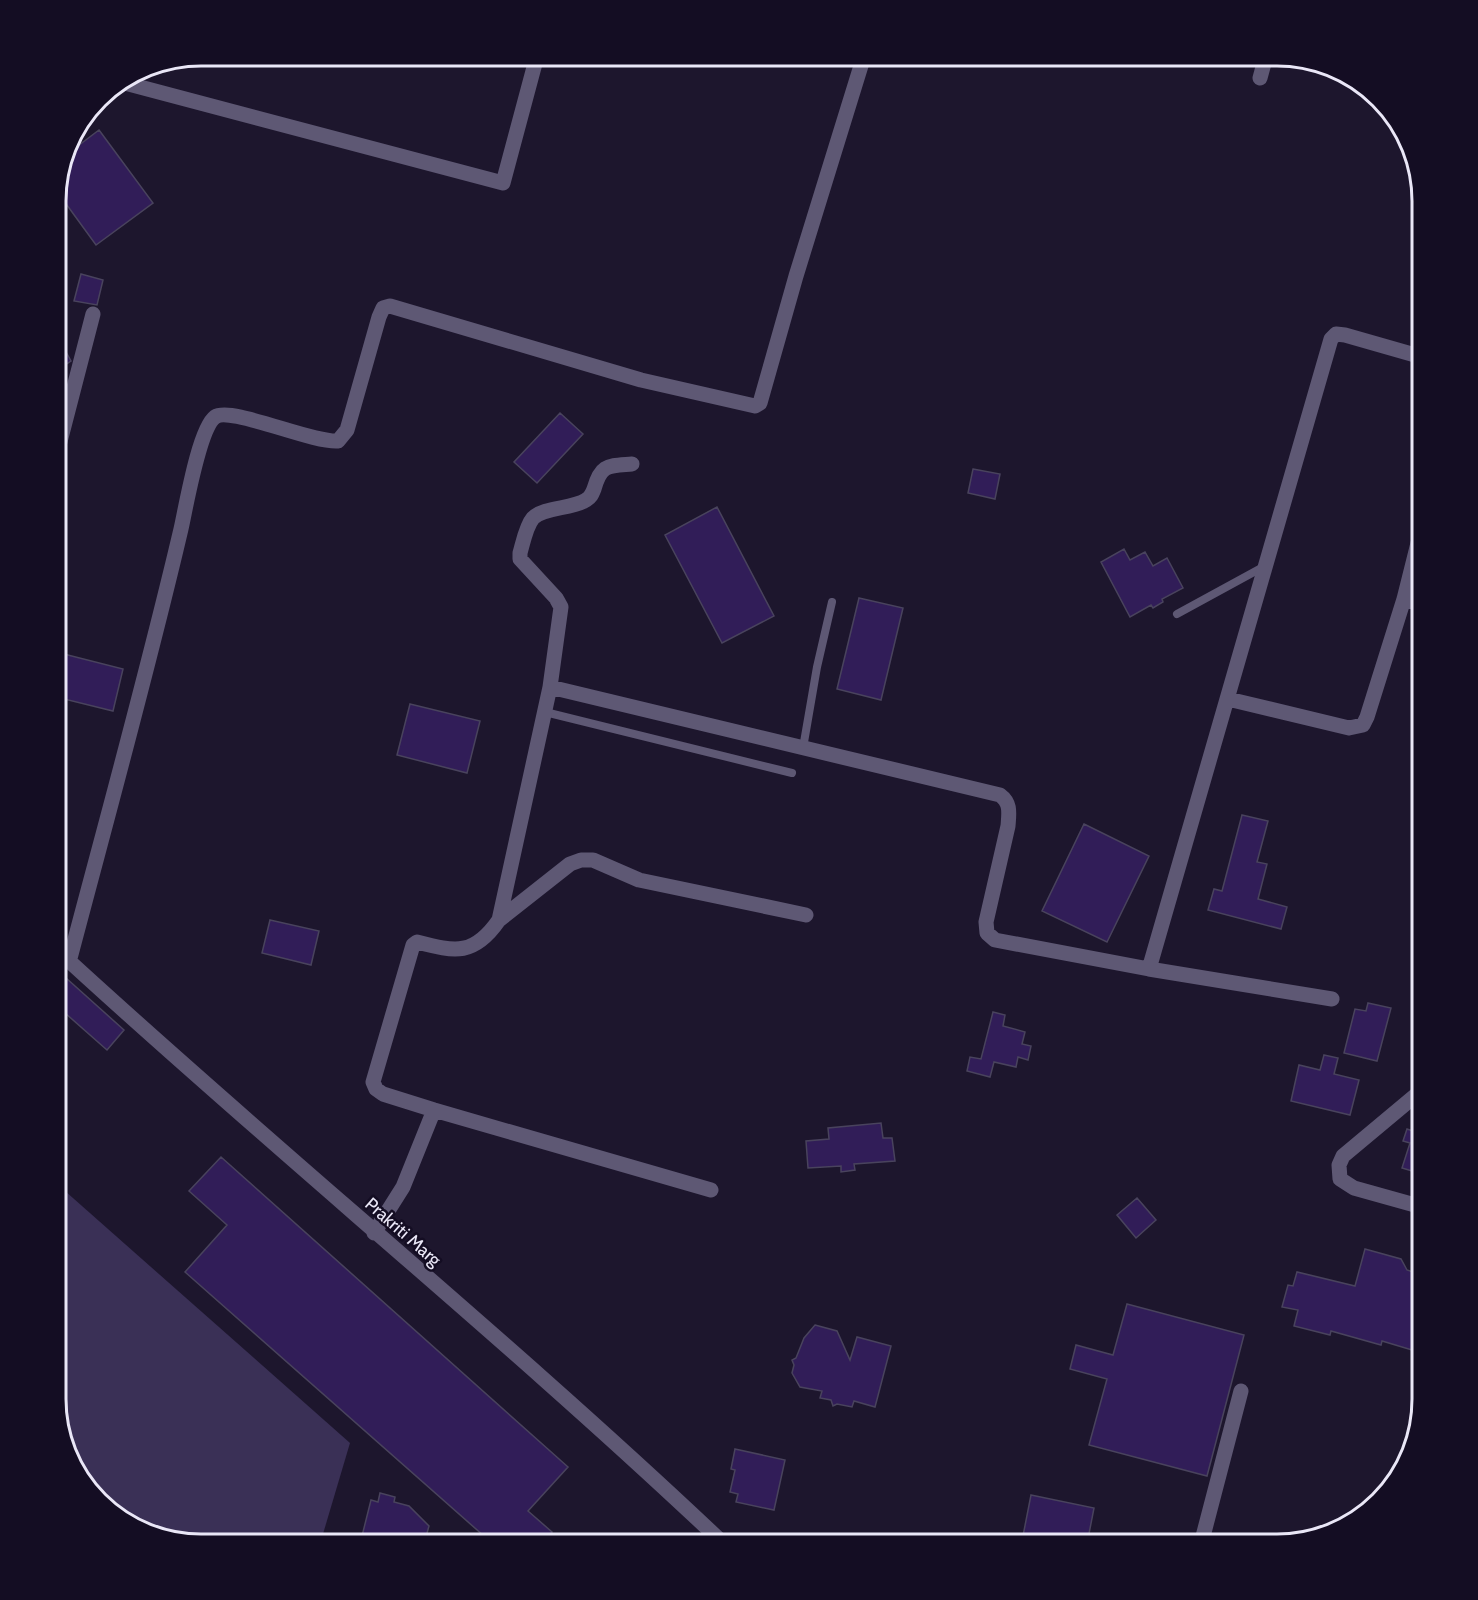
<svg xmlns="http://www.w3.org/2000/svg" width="1478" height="1600" font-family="Cabin,sans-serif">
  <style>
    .green { fill: #3a3056 }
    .building { fill: #311d58; stroke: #49435d; stroke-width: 1.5 }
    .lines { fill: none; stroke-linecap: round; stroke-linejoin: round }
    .lane { stroke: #5e5874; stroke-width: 8 }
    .street { stroke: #5e5874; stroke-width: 15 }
    .labels { text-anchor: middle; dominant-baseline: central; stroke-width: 5; stroke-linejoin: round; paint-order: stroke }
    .street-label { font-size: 18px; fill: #eae7f7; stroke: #140d23 }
    .rim { fill: none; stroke: #eae7f7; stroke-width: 3 }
  </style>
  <rect width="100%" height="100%" fill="#1d162d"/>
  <path class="green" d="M 56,1183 L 350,1443 L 320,1544 L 200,1544 L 137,1530 L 86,1488 L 63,1446 L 56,1400 Z"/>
  <path class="building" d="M 99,130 L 153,203 L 96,245 L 56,190 L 66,155 Z
    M 81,274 L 103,280 L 97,305 L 74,301 Z
    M 65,350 L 71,361 L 56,371 L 56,356 Z
    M 560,413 L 583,434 L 537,483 L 514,462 Z
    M 973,469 L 1000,474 L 995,499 L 968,493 Z
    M 717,507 L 774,616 L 722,643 L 665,535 Z
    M 1124,549 L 1130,560 L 1145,552 L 1153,566 L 1167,558 L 1183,588 L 1162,599 L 1163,602 L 1153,608 L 1151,605 L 1130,617 L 1101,562 Z
    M 859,598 L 903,608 L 881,700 L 837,689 Z
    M 56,652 L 123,669 L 113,711 L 56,697 Z
    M 410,704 L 480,721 L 467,773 L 397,755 Z
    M 1242,815 L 1268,821 L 1257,862 L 1267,864 L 1258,899 L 1287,907 L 1281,929 L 1208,910 L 1214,889 L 1222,891 Z
    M 1084,824 L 1149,856 L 1107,942 L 1042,911 Z
    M 270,920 L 319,931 L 311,965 L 262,953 Z
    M 56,969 L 124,1030 L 107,1050 L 56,1005 Z
    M 1368,1003 L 1391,1008 L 1377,1061 L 1344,1053 L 1355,1009 L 1366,1011 Z
    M 993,1012 L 1005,1015 L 1003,1026 L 1025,1032 L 1022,1044 L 1031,1046 L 1028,1060 L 1018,1057 L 1016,1067 L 994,1062 L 990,1077 L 967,1071 L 970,1057 L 981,1059 Z
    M 1324,1055 L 1338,1058 L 1334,1074 L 1359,1080 L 1350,1115 L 1291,1101 L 1299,1065 L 1320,1070 Z
    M 881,1123 L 883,1138 L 892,1138 L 895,1161 L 854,1164 L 855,1170 L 841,1172 L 841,1166 L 808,1168 L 806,1141 L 829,1139 L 828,1128 Z
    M 1407,1129 L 1422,1134 L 1422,1174 L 1402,1168 L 1410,1143 L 1403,1141 Z
    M 221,1157 L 568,1467 L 528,1511 L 552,1532 L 541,1544 L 493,1544 L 185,1272 L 227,1225 L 189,1191 Z
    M 1137,1198 L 1156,1220 L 1136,1238 L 1117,1215 Z
    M 1365,1249 L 1401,1259 L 1407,1270 L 1422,1275 L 1422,1353 L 1382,1341 L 1381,1345 L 1331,1331 L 1330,1335 L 1294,1326 L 1298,1310 L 1282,1307 L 1288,1285 L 1293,1286 L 1297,1272 L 1355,1286 Z
    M 1127,1304 L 1244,1335 L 1207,1476 L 1089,1445 L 1107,1379 L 1070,1369 L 1076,1345 L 1113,1355 Z
    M 815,1325 L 837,1331 L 850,1360 L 857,1337 L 891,1346 L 875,1407 L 854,1401 L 852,1407 L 837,1404 L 833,1406 L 831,1400 L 820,1398 L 822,1391 L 800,1387 L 792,1373 L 794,1365 L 792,1360 L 796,1358 L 804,1338 Z
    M 735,1449 L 785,1460 L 774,1510 L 736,1502 L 738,1494 L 730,1492 L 735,1470 L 731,1469 Z
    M 380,1493 L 395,1497 L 394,1502 L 409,1506 L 429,1526 L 424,1544 L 360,1544 L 371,1500 L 378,1502 Z
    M 1031,1495 L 1094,1508 L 1087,1544 L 1038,1544 L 1022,1541 Z"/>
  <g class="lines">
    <path class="lane" d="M 1177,614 L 1265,566
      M 545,712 L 792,773
      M 803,748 L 817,667 L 832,602"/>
    <path class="street" d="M 1260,78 L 1266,56
      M 121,82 L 503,183 L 537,56
      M 56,457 L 93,314
      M 632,464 C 608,466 601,464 594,489 C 592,494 591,497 586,500 C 572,509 544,507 533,518 C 526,526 523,543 520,553 L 520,559 L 556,598 L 561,607 L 550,687 L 499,920 C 474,956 456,952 417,942 L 413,945 L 373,1082 L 376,1089 L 383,1094 L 434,1110 L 711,1190
      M 1404,599 L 1422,604
      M 550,687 L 1000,795 C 1011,803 1009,813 1008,826 L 986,922 L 987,933 L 995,940 L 1149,969 L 1332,999
      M 1228,699 L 1349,728 L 1363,725 L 1367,717 L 1404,599 L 1422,527
      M 499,920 L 570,864 L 581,860 L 593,860 L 639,880 L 806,915
      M 56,949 C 275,1151 508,1339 724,1544
      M 69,962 C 107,818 147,674 181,529 C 186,507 199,429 215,417 C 231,406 311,443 338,441 L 347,430 L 379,317 L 383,308 L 390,306 L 641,380 L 755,406 L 760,403 L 796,276 L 864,56
      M 1149,969 L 1331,339 L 1336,334 L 1345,335 L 1422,357
      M 1422,1090 L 1343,1156 L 1339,1165 L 1340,1179 L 1354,1188 L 1422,1207
      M 374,1233 L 403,1187 L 434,1110
      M 974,1544 L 978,1544
      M 1201,1544 L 1241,1391"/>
  </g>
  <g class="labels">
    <g class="street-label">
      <text transform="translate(403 1232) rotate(41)">Prakriti Marg</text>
    </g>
  </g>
  <path d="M0 0H1478V1600H0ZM201 66H1277A135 135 0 0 1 1412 201V1399A135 135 0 0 1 1277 1534H201A135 135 0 0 1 66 1399V201A135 135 0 0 1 201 66Z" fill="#140d23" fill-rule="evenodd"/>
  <path class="rim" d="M201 66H1277A135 135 0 0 1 1412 201V1399A135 135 0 0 1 1277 1534H201A135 135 0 0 1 66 1399V201A135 135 0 0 1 201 66Z"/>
</svg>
